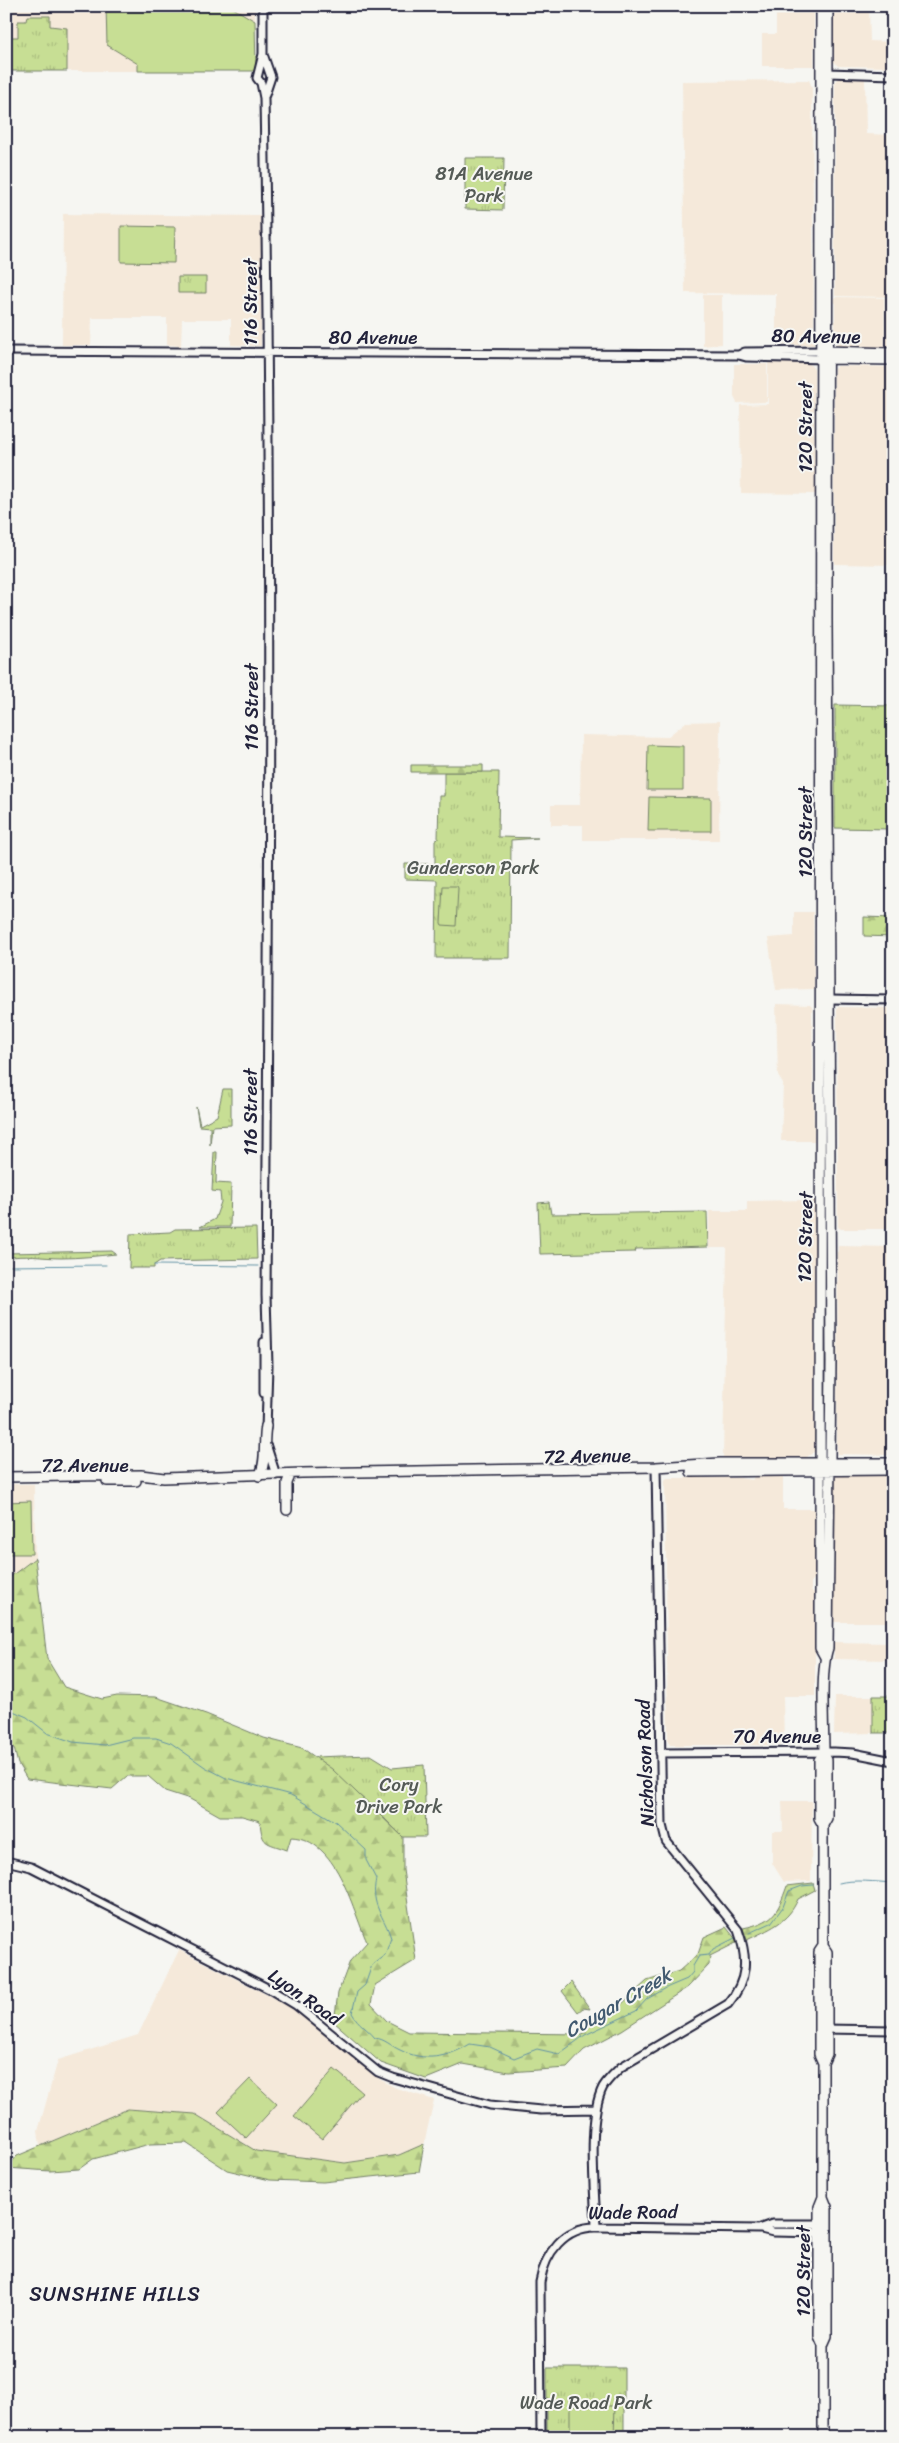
<svg xmlns="http://www.w3.org/2000/svg" width="899" height="2443" font-family="Sriracha,sans-serif">
  <style>
    .built { fill: #f5e9da }
    .grass { fill: url(#grass-tufts); stroke: #748068 }
    .forest { fill: url(#forest-firs); stroke: #748068 }
    .pitch { fill: #c7de94; stroke: #748068 }
    .lines { fill: none; stroke-linecap: round; stroke-linejoin: round }
    .stream { stroke: #6292a5; stroke-width: 1 }
    .minor-casing { stroke: #22223b; stroke-width: 11 }
    .major-casing { stroke: #22223b; stroke-width: 12 }
    .minor { stroke: #f6f6f2; stroke-width: 7 }
    .major { stroke: #f6f6f2; stroke-width: 9 }
    .labels { text-anchor: middle; dominant-baseline: central; stroke-width: 4; stroke-linejoin: round; paint-order: stroke }
    .park-label { font-size: 19px; fill: #545a56; stroke: #f6f6f2 }
    .street-label { font-size: 19px; fill: #22223b; stroke: #f6f6f2 }
    .water-label { font-size: 20px; font-style: italic; fill: #425a70; stroke: #f6f6f2 }
    .neighbourhood-label { font-size: 20px; letter-spacing: 1px; fill: #22223b; stroke: #f6f6f2 }
  </style>
  <defs>
    <pattern id="grass-tufts" width="24" height="20" patternUnits="userSpaceOnUse" patternTransform="scale(1.25)"><rect width="24" height="20" fill="#c7de94"/><path d="M3 7l-1-3M5 7V3M7 7l1-3M15 17l-1-3M17 17v-4M19 17l1-3" fill="none" stroke="#abbe80"/></pattern>
    <pattern id="forest-firs" width="22" height="20" patternUnits="userSpaceOnUse" patternTransform="scale(1.25)"><rect width="22" height="20" fill="#c7de94"/><path d="M5 1l3.5 6h-7zM16 11l3.5 6h-7z" fill="#abbe80"/></pattern>
  </defs>
  <rect width="100%" height="100%" fill="#f6f6f2"/>
  <filter id="ink" filterUnits="userSpaceOnUse"><feTurbulence type="fractalNoise" baseFrequency=".02" numOctaves="2"/><feDisplacementMap in="SourceGraphic" scale="10" xChannelSelector="R" yChannelSelector="G"/><feConvolveMatrix kernelMatrix="1 2 1 2 8 2 1 2 1" color-interpolation-filters="sRGB"/></filter>
  <g filter="url(#ink)">
    <path class="built" d="M 6,6 L 255,6 L 256,71 L 6,71 Z
      M 776,6 L 814,6 L 814,66 L 762,66 L 762,34 L 776,34 Z
      M 832,6 L 869,6 L 870,41 L 893,42 L 893,67 L 838,66 L 834,62 Z
      M 838,78 L 865,79 L 866,134 L 893,135 L 893,297 L 835,296 L 835,83 Z
      M 809,80 L 812,87 L 814,345 L 776,345 L 776,294 L 685,293 L 682,81 Z
      M 63,214 L 262,216 L 261,346 L 231,345 L 231,319 L 182,319 L 181,346 L 167,345 L 167,318 L 92,318 L 91,345 L 62,345 Z
      M 703,295 L 722,295 L 722,344 L 703,346 Z
      M 835,297 L 884,298 L 885,348 L 840,347 L 835,343 Z
      M 885,298 L 893,298 L 893,348 L 886,348 Z
      M 768,363 L 809,363 L 814,369 L 815,494 L 741,493 L 740,405 L 768,404 Z
      M 734,364 L 767,364 L 767,402 L 737,403 L 734,397 Z
      M 837,366 L 893,367 L 893,565 L 834,564 L 834,369 Z
      M 720,721 L 719,840 L 583,840 L 583,825 L 551,825 L 551,805 L 580,805 L 581,735 L 667,737 L 686,722 Z
      M 794,912 L 813,912 L 814,989 L 776,990 L 768,938 L 794,936 Z
      M 776,1004 L 810,1005 L 812,1007 L 814,1141 L 781,1141 L 783,1084 L 778,1076 Z
      M 837,1007 L 893,1008 L 893,1226 L 890,1229 L 841,1229 L 838,1227 Z
      M 815,1200 L 815,1451 L 807,1457 L 723,1459 L 727,1248 L 709,1248 L 709,1211 L 747,1211 L 747,1201 Z
      M 838,1246 L 893,1247 L 893,1455 L 837,1454 Z
      M 871,1474 L 893,1476 L 893,1622 L 833,1622 L 833,1478 L 837,1475 Z
      M 755,1476 L 783,1476 L 783,1509 L 814,1509 L 814,1579 L 811,1581 L 811,1590 L 815,1594 L 815,1696 L 783,1696 L 784,1745 L 670,1745 L 668,1741 L 665,1480 L 667,1478 L 739,1478 L 752,1480 Z
      M 6,1484 L 34,1484 L 35,1558 L 6,1580 Z
      M 834,1642 L 892,1643 L 893,1660 L 834,1659 Z
      M 835,1696 L 873,1696 L 873,1733 L 834,1734 Z
      M 782,1801 L 812,1801 L 811,1881 L 784,1882 L 772,1863 L 772,1831 L 783,1831 Z
      M 179,1950 L 291,2007 L 381,2080 L 396,2088 L 434,2100 L 424,2144 L 399,2155 L 345,2163 L 256,2151 L 195,2114 L 128,2109 L 40,2146 L 38,2131 L 58,2060 L 138,2035 Z"/>
    <path class="grass" d="M 27,16 L 50,16 L 50,26 L 67,28 L 67,71 L 6,71 L 6,37 L 18,37 L 18,21 L 26,21 Z
      M 465,158 L 504,158 L 503,210 L 465,209 Z
      M 178,277 L 206,277 L 206,293 L 178,293 Z
      M 835,705 L 893,706 L 893,781 L 889,799 L 889,829 L 835,828 Z
      M 444,772 L 499,772 L 498,837 L 538,838 L 511,840 L 510,958 L 436,958 L 437,880 L 405,879 L 405,864 L 435,864 L 435,840 L 438,839 L 439,796 L 444,796 Z
      M 223,1089 L 231,1089 L 231,1125 L 212,1126 L 210,1145 L 210,1127 L 199,1126 L 196,1107 L 200,1125 L 217,1116 Z
      M 214,1152 L 217,1152 L 216,1183 L 231,1184 L 230,1227 L 200,1227 L 215,1219 L 221,1202 L 220,1192 L 212,1191 Z
      M 549,1202 L 551,1214 L 707,1212 L 708,1247 L 636,1249 L 635,1252 L 540,1254 L 538,1203 Z
      M 256,1228 L 257,1259 L 160,1261 L 154,1265 L 154,1268 L 129,1268 L 130,1234 L 170,1232 L 175,1229 Z
      M 112,1251 L 116,1254 C 97,1256 79,1258 61,1258 C 42,1258 25,1254 6,1258 L 6,1253 Z
      M 873,1696 L 893,1696 L 893,1733 L 873,1733 Z
      M 371,1755 L 392,1768 L 424,1765 L 426,1837 L 403,1837 L 373,1807 L 314,1757 Z
      M 547,2368 L 624,2368 L 624,2437 L 547,2437 Z"/>
    <path class="forest" d="M 411,765 L 483,765 L 483,772 L 411,772 Z
      M 864,917 L 893,918 L 893,937 L 864,936 Z
      M 35,1558 L 47,1659 L 64,1687 L 102,1699 L 117,1696 L 156,1697 L 206,1714 L 264,1738 L 302,1748 L 332,1769 L 403,1837 L 403,1870 L 416,1960 L 375,1985 L 371,2004 L 387,2021 L 409,2032 L 582,2034 L 594,2017 L 615,2010 L 647,1981 L 679,1971 L 698,1954 L 704,1937 L 726,1927 L 738,1942 L 710,1956 L 709,1965 L 688,1987 L 622,2030 L 584,2050 L 567,2068 L 509,2072 L 463,2064 L 426,2079 L 381,2063 L 334,2022 L 338,1993 L 350,1961 L 367,1942 C 351,1906 337,1839 291,1837 L 287,1850 C 266,1842 262,1846 260,1821 L 242,1816 L 220,1816 L 190,1799 L 165,1791 L 148,1776 L 127,1776 L 112,1789 L 27,1779 L 18,1764 L 14,1748 L 6,1746 L 6,1580 Z
      M 813,1883 L 815,1890 L 798,1899 C 788,1923 769,1929 747,1940 L 743,1928 C 773,1922 777,1914 787,1886 Z
      M 571,1982 L 590,2009 L 583,2008 L 578,2012 L 562,1991 Z
      M 128,2109 L 195,2114 L 256,2151 L 345,2163 L 399,2155 L 424,2144 L 419,2172 L 323,2182 L 270,2180 L 227,2170 L 186,2143 L 150,2144 L 93,2159 L 79,2169 L 50,2171 L 7,2168 L 17,2156 Z"/>
    <path class="pitch" d="M 106,6 L 230,6 L 255,21 L 256,71 L 138,71 L 138,64 L 107,45 Z
      M 121,226 L 175,227 L 174,263 L 121,262 Z
      M 648,745 L 683,746 L 683,790 L 647,790 Z
      M 649,797 L 711,798 L 711,831 L 648,831 Z
      M 443,886 L 457,886 L 458,888 L 456,926 L 442,925 L 441,923 Z
      M 31,1501 L 32,1554 L 6,1554 L 6,1502 Z
      M 334,2069 L 362,2092 L 322,2139 L 294,2116 Z
      M 250,2079 L 277,2104 L 246,2138 L 218,2112 Z
      M 570,2406 L 615,2406 L 614,2437 L 570,2437 Z"/>
    <g class="lines">
      <path class="stream" d="M 154,1265 L 258,1266
        M 6,1266 L 106,1265
        M 6,1708 L 27,1717 L 47,1733 L 73,1742 L 105,1745 L 133,1738 L 156,1738 L 171,1743 L 205,1767 L 226,1778 L 291,1795 L 336,1822 L 366,1850 L 366,1860 L 376,1879 C 370,1906 384,1915 391,1938 L 385,1955 L 372,1965 L 365,1985 L 357,1992 L 352,2013 C 358,2024 368,2029 375,2038 C 385,2039 391,2046 400,2050 C 424,2062 447,2058 470,2044 L 490,2047 L 514,2058 L 537,2049 L 559,2054 L 585,2035 L 636,2011 L 647,1999 L 668,1987 L 687,1979 L 693,1972 L 693,1966 L 699,1956 L 709,1955 L 713,1949 L 735,1938
        M 839,1883 C 853,1879 877,1882 893,1883
        M 749,1933 L 771,1923 L 783,1907 L 789,1891 L 802,1886 L 813,1885"/>
      <g class="minor-casing">
        <path id="minor" d="M 263,6 L 263,54 L 257,78 L 261,83 L 264,98 C 271,497 269,896 266,1295 L 268,1366 L 266,1429
          M 264,57 L 271,77 L 265,95
          M 828,73 L 893,75
          M 6,351 L 739,355 L 746,357 L 825,359
          M 739,355 L 745,352 L 826,351
          M 830,999 L 893,1000
          M 264,1342 L 264,1393
          M 267,1447 L 276,1475
          M 660,1753 L 834,1752 L 853,1753 L 893,1761
          M 6,1861 L 31,1867 L 271,1990 L 296,2005 L 378,2072 L 393,2078 L 490,2105 L 541,2110 L 596,2109
          M 823,2029 L 893,2030
          M 596,2227 C 595,2191 587,2118 603,2087 C 608,2079 615,2073 621,2067 L 728,2004 C 748,1980 748,1958 738,1930 L 666,1841 L 662,1825 L 656,1467
          M 761,2228 L 772,2224 L 822,2224
          M 541,2437 L 540,2282 C 545,2253 564,2227 596,2227 L 761,2229 L 773,2232 L 824,2233"/>
      </g>
      <g class="major-casing">
        <path id="major" d="M 821,6 L 820,1648 L 825,1657
          M 828,351 L 893,353
          M 828,359 L 893,360
          M 691,1472 L 893,1470
          M 259,1476 C 267,1464 263,1441 266,1426
          M 6,1477 L 141,1475 L 164,1478 L 302,1473 L 656,1467 L 720,1463 L 893,1463
          M 107,1481 L 136,1481
          M 287,1510 L 287,1483 L 289,1478
          M 823,1825 L 827,1818 L 827,1760 L 824,1754 C 824,1727 820,1671 828,1648 L 831,1362 L 827,619 L 828,6
          M 823,2063 L 819,2054 L 819,1952 L 823,1946
          M 823,2345 L 819,2336 L 819,2207 L 823,2197
          M 823,2437 L 823,2345 L 827,2336 L 827,2207 L 823,2197 L 823,2063 L 827,2054 L 827,1952 L 823,1946 L 823,1825 L 819,1818 L 819,1760 L 824,1754"/>
      </g>
      <use href="#minor" class="minor"/>
      <use href="#major" class="major"/>
    </g>
  </g>
  <g class="labels">
    <g class="park-label">
      <text x="484" y="173">81A Avenue<tspan x="484" dy="22">Park</tspan></text>
      <text x="473" y="867">Gunderson Park</text>
      <text x="399" y="1784">Cory<tspan x="399" dy="22">Drive Park</tspan></text>
      <text x="586" y="2402">Wade Road Park</text>
    </g>
    <g class="street-label">
      <text transform="translate(250 302) rotate(-90)">116 Street</text>
      <text transform="translate(816 336) rotate(1)">80 Avenue</text>
      <text x="373" y="337">80 Avenue</text>
      <text transform="translate(805 427) rotate(-90)">120 Street</text>
      <text transform="translate(251 707) rotate(-90)">116 Street</text>
      <text transform="translate(805 832) rotate(-90)">120 Street</text>
      <text transform="translate(250 1112) rotate(-90)">116 Street</text>
      <text transform="translate(805 1237) rotate(-89)">120 Street</text>
      <text transform="translate(587 1456) rotate(-1)">72 Avenue</text>
      <text x="85" y="1465">72 Avenue</text>
      <text x="777" y="1736">70 Avenue</text>
      <text transform="translate(645 1763) rotate(-92)">Nicholson Road</text>
      <text transform="translate(305 1997) rotate(35)">Lyon Road</text>
      <text transform="translate(633 2212) rotate(-1)">Wade Road</text>
      <text transform="translate(803 2271) rotate(-90)">120 Street</text>
    </g>
    <g class="water-label">
      <text transform="translate(618 2003) rotate(-30)">Cougar Creek</text>
    </g>
    <g class="neighbourhood-label">
      <text x="115" y="2294">SUNSHINE HILLS</text>
    </g>
  </g>
  <rect width="899" height="2443" fill="none" stroke="#f6f6f2" stroke-width="25"/>
  <rect x="12" y="12" width="874" height="2418" fill="none" stroke="#22223b" stroke-width="2" filter="url(#ink)"/>
</svg>
